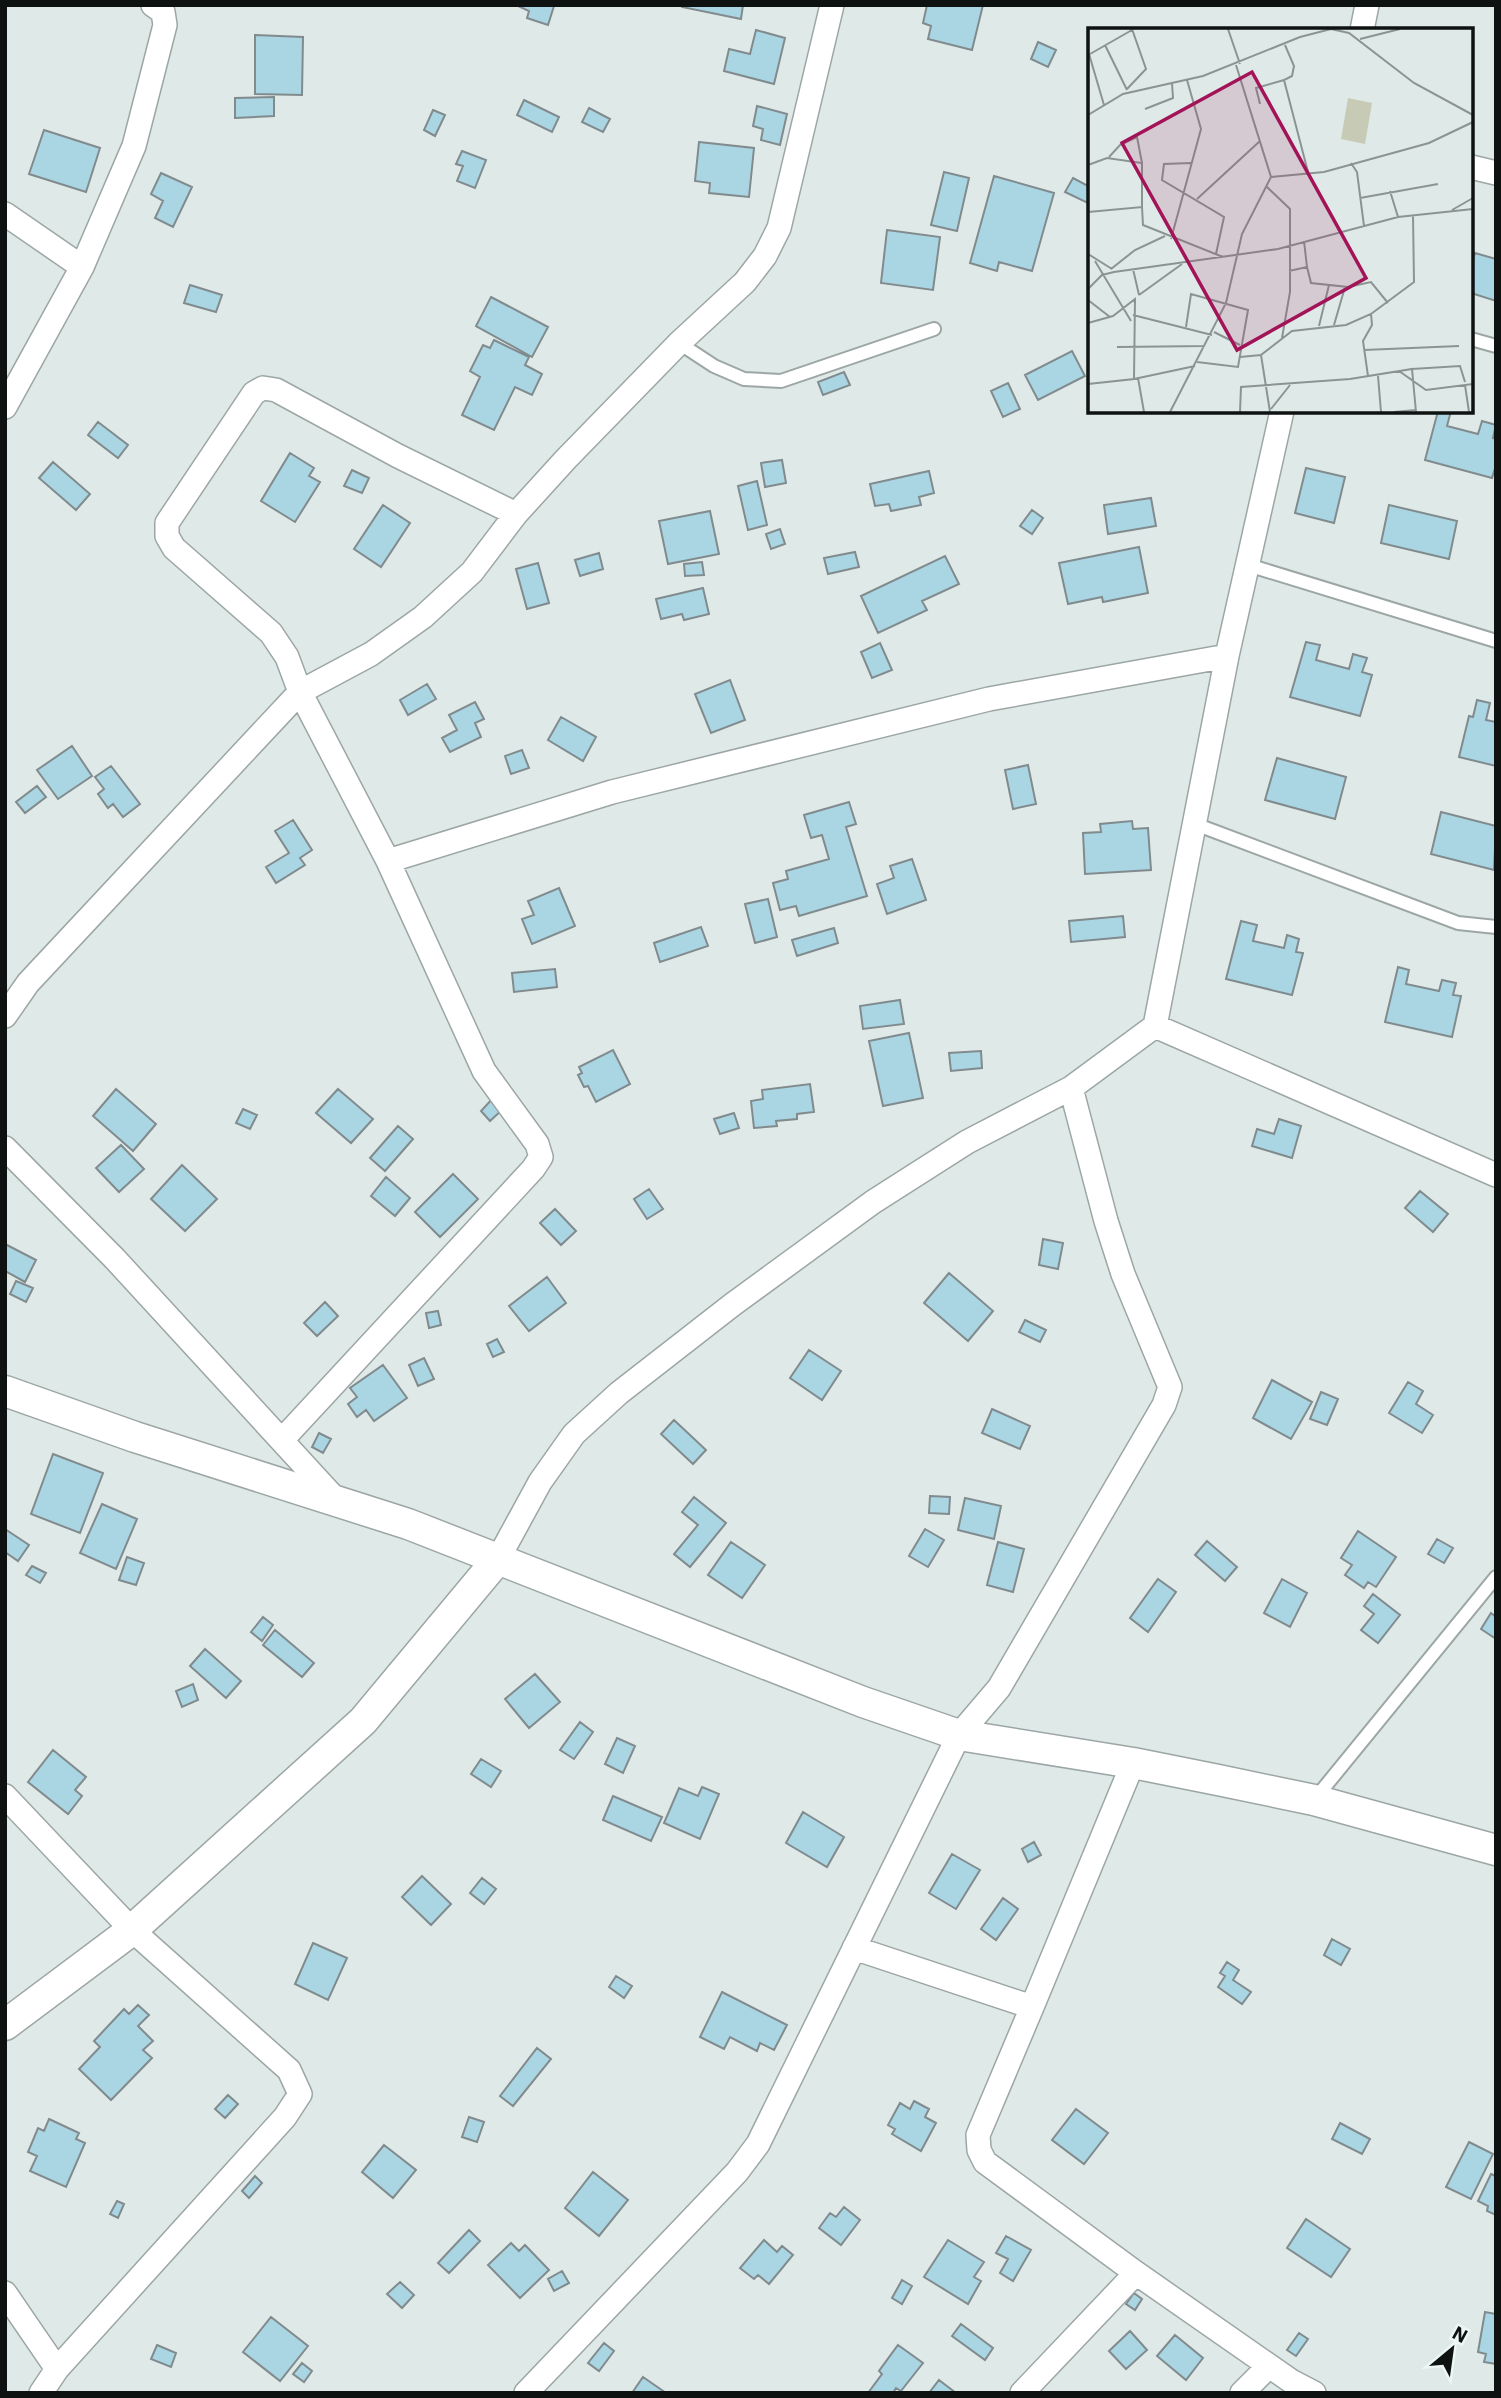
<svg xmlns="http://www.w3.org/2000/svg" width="1501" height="2398" font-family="'IBM Plex Sans',sans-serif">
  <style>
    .building { fill: #aad6e4; stroke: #818b8e; stroke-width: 2 }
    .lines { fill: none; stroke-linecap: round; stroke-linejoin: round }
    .service-casing { stroke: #9ca6a5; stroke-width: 16 }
    .minor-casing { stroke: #9ca6a5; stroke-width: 26 }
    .tertiary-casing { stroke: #9ca6a5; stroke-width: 33 }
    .service { stroke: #fff; stroke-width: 12 }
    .minor { stroke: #fff; stroke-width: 23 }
    .tertiary { stroke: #fff; stroke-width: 30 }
    .inset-road { fill: none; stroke: #8b9492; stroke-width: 2 }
    .view { fill: #a31358; fill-opacity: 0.15; stroke: #a31358; stroke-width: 3.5 }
    .inset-edge { fill: none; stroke: #0e1211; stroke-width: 3.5 }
  </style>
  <rect width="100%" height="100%" fill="#dfeae8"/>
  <path class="building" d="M 516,5 L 553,5 L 554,6 L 548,25 L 527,18 L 529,11 Z
    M 682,5 L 743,5 L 741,19 L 682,7 Z
    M 927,5 L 983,5 L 972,50 L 928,39 L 931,26 L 923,23 Z
    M 756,30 L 785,38 L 774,84 L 724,71 L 729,49 L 750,54 Z
    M 255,35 L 303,37 L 302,95 L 255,94 Z
    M 1038,42 L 1056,50 L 1048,67 L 1031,59 Z
    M 274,97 L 274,116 L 235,118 L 235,98 Z
    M 524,100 L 559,117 L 552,132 L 517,115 Z
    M 757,106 L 787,114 L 780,145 L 761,140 L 763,129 L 753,126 Z
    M 589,108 L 610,119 L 603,132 L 582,122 Z
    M 433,110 L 445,115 L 435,136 L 424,130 Z
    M 44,130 L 100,148 L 86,192 L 29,174 Z
    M 699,142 L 754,148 L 749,197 L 709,193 L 710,183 L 695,181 Z
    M 462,151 L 486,160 L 475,188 L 457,181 L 463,166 L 456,164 Z
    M 944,172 L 969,178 L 957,231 L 931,225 Z
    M 161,173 L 192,187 L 173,227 L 155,218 L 163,201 L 151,194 Z
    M 994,176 L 1054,193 L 1032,271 L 999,262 L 997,271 L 970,263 Z
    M 1073,178 L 1090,187 L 1090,204 L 1065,192 Z
    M 887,230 L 940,237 L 933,290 L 881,283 Z
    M 1475,253 L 1496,259 L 1496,301 L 1471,293 L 1471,266 Z
    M 190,285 L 222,295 L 216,312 L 184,303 Z
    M 491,297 L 548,327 L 532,357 L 476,326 Z
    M 494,340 L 529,357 L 525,365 L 542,374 L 532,395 L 515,387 L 494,430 L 462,415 L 480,377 L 470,371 L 483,345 L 490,348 Z
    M 1072,351 L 1085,376 L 1038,400 L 1025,375 Z
    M 844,372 L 850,385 L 823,395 L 818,382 Z
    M 1008,383 L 1020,409 L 1003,417 L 991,391 Z
    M 1438,411 L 1451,411 L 1447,426 L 1478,434 L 1482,421 L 1496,425 L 1493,438 L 1496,439 L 1496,465 L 1492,478 L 1425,460 Z
    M 98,422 L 128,445 L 118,458 L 88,435 Z
    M 290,453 L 314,468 L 309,476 L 320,482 L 295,522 L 261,501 Z
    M 782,460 L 786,483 L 765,487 L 761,463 Z
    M 53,462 L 90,494 L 76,510 L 39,478 Z
    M 1306,468 L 1345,477 L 1334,523 L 1295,513 Z
    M 352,470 L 369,478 L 362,493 L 344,486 Z
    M 929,471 L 934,493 L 919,497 L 921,505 L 891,511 L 889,504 L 875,506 L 870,484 Z
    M 757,481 L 767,525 L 748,530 L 738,486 Z
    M 1151,498 L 1156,526 L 1108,534 L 1104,505 Z
    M 383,505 L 410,523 L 381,567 L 354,549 Z
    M 1389,505 L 1457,521 L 1449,559 L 1381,543 Z
    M 1032,510 L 1043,518 L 1032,534 L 1020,526 Z
    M 710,511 L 719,554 L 668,564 L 659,521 Z
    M 780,529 L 785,544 L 771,549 L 766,534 Z
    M 1139,547 L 1148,593 L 1103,602 L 1102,597 L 1068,604 L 1059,563 Z
    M 855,552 L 859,567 L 828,574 L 824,558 Z
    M 599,553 L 603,569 L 580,576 L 575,560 Z
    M 945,556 L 959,584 L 922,601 L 927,610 L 878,633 L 861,596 Z
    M 702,562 L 704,575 L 685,576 L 684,564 Z
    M 538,563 L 549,603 L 527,609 L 516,569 Z
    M 703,588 L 709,614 L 684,620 L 682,614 L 661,619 L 656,599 Z
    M 1306,642 L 1320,645 L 1316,660 L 1349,669 L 1353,654 L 1367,658 L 1362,672 L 1372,675 L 1360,716 L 1290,697 Z
    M 880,643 L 892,670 L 872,678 L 861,652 Z
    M 730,680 L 745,720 L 711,733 L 695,694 Z
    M 427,684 L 436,699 L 408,715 L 400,700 Z
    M 1477,700 L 1490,703 L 1486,720 L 1496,722 L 1496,766 L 1459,757 L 1469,716 L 1473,717 Z
    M 475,702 L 484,719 L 475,723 L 481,737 L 450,752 L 442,738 L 457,730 L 449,715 Z
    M 561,717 L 596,737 L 583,761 L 548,740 Z
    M 72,746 L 92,776 L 58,799 L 37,770 Z
    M 522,750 L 529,768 L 511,774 L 505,756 Z
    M 1277,758 L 1346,777 L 1335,819 L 1265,800 Z
    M 1028,765 L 1036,804 L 1013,809 L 1005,770 Z
    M 111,766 L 140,804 L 123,817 L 113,804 L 108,808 L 98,794 L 104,789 L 95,777 Z
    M 37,786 L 46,797 L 25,813 L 16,802 Z
    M 849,802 L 856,824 L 846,827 L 867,896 L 799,916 L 796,906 L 780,910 L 773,883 L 788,879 L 786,871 L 829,859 L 822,835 L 811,838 L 804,815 Z
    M 1441,812 L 1496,826 L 1494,870 L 1431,854 Z
    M 293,820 L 312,850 L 300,858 L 305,865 L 276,883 L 266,867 L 289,853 L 275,831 Z
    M 1132,821 L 1133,829 L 1148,828 L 1151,870 L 1085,874 L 1083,833 L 1101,832 L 1100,824 Z
    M 912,859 L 926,900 L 887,914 L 877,884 L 894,878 L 890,866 Z
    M 559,888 L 575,926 L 532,944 L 522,919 L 534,915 L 528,901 Z
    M 768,899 L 777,937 L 755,943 L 745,904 Z
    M 1123,916 L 1125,937 L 1071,942 L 1069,921 Z
    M 1241,921 L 1257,925 L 1253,941 L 1284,948 L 1287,935 L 1299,939 L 1296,952 L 1303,953 L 1292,995 L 1226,979 Z
    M 701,927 L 708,946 L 660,962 L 654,943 Z
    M 834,928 L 838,943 L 797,956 L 792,940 Z
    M 1398,967 L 1409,970 L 1406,984 L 1439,991 L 1442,980 L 1456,983 L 1453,995 L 1461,996 L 1452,1037 L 1385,1022 Z
    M 555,969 L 557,987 L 514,992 L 512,973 Z
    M 900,1000 L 904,1024 L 863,1029 L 860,1006 Z
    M 909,1033 L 923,1098 L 883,1106 L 869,1041 Z
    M 613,1050 L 630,1084 L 596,1102 L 588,1086 L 584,1087 L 578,1075 L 582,1073 L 579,1067 Z
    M 981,1051 L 982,1068 L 951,1071 L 949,1053 Z
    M 810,1084 L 814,1112 L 797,1114 L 797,1119 L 776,1121 L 777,1126 L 754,1128 L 751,1101 L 763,1099 L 762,1090 Z
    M 116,1089 L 156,1124 L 133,1151 L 93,1116 Z
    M 338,1089 L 373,1119 L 351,1143 L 316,1113 Z
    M 493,1098 L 503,1109 L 490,1121 L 481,1111 Z
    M 243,1109 L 257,1115 L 250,1129 L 236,1123 Z
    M 734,1113 L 739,1128 L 720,1134 L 714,1119 Z
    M 1279,1119 L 1301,1126 L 1292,1158 L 1252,1146 L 1257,1129 L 1274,1134 Z
    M 398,1126 L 413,1139 L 385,1171 L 370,1158 Z
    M 121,1145 L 144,1169 L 119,1192 L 96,1168 Z
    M 182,1165 L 217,1199 L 185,1231 L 151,1199 Z
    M 453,1174 L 478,1199 L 440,1237 L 415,1212 Z
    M 386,1177 L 410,1198 L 395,1216 L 371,1196 Z
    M 649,1189 L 663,1209 L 647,1219 L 634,1199 Z
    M 1420,1191 L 1448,1214 L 1433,1232 L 1405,1208 Z
    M 555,1209 L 576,1231 L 561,1245 L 540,1223 Z
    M 1043,1239 L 1063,1243 L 1058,1269 L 1039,1265 Z
    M 5,1244 L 36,1260 L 25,1282 L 5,1271 Z
    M 949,1273 L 993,1311 L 968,1341 L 924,1303 Z
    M 547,1277 L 566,1303 L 529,1331 L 509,1306 Z
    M 16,1281 L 33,1288 L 26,1302 L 10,1294 Z
    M 325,1302 L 338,1316 L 317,1336 L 304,1323 Z
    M 438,1311 L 441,1325 L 429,1328 L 426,1313 Z
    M 1025,1320 L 1046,1330 L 1040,1342 L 1019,1332 Z
    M 497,1339 L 504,1352 L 493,1357 L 487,1344 Z
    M 809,1350 L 841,1371 L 822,1400 L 790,1378 Z
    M 424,1358 L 434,1379 L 418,1386 L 409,1365 Z
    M 383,1365 L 407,1398 L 374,1421 L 366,1410 L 357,1417 L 348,1404 L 357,1397 L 350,1388 Z
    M 1272,1380 L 1312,1402 L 1291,1439 L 1253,1418 Z
    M 1408,1382 L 1423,1391 L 1416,1404 L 1433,1415 L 1422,1433 L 1389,1413 Z
    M 1321,1392 L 1338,1399 L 1327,1425 L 1310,1419 Z
    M 992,1409 L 1030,1426 L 1020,1449 L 982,1433 Z
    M 674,1420 L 706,1450 L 693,1464 L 661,1434 Z
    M 319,1433 L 331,1439 L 323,1453 L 312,1447 Z
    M 53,1454 L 103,1473 L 80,1533 L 31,1514 Z
    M 930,1496 L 950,1497 L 949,1514 L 929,1513 Z
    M 694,1497 L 726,1523 L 690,1567 L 674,1554 L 698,1525 L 682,1512 Z
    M 965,1498 L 1001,1506 L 994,1539 L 958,1530 Z
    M 102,1504 L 137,1519 L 116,1569 L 80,1553 Z
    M 5,1529 L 29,1545 L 18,1561 L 5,1552 Z
    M 925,1529 L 944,1540 L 928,1567 L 909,1556 Z
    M 1358,1531 L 1396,1557 L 1376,1587 L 1368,1582 L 1364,1588 L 1345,1575 L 1352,1565 L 1341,1558 Z
    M 1437,1539 L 1453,1548 L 1444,1563 L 1428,1554 Z
    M 1207,1541 L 1237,1567 L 1225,1581 L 1195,1555 Z
    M 731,1542 L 765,1565 L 742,1598 L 708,1575 Z
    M 998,1542 L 1024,1549 L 1013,1592 L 987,1585 Z
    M 127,1557 L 144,1563 L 136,1585 L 119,1580 Z
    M 32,1566 L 46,1573 L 40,1583 L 26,1575 Z
    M 1158,1579 L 1176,1592 L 1148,1632 L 1130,1618 Z
    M 1282,1579 L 1307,1593 L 1290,1627 L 1264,1613 Z
    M 1373,1594 L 1400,1615 L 1378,1643 L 1361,1630 L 1374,1614 L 1364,1606 Z
    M 1491,1613 L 1496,1617 L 1496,1639 L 1481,1629 Z
    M 263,1617 L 273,1625 L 262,1641 L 251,1632 Z
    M 275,1630 L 314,1663 L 302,1677 L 263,1645 Z
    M 205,1649 L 241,1681 L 226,1698 L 190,1666 Z
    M 535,1674 L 560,1702 L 529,1728 L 505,1699 Z
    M 193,1684 L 198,1700 L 182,1707 L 176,1691 Z
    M 580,1722 L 593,1732 L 574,1759 L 560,1750 Z
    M 617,1738 L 635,1746 L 623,1773 L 605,1764 Z
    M 53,1750 L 86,1777 L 75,1790 L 82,1796 L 68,1814 L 28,1782 Z
    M 481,1759 L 501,1771 L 491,1787 L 471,1774 Z
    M 702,1787 L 719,1794 L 700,1839 L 664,1823 L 679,1788 L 698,1796 Z
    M 613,1796 L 662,1817 L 651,1841 L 603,1820 Z
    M 803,1812 L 844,1837 L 827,1867 L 786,1843 Z
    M 1034,1842 L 1041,1855 L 1028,1862 L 1022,1849 Z
    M 952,1854 L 980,1870 L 956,1909 L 929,1893 Z
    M 422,1876 L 451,1904 L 431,1925 L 402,1897 Z
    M 482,1878 L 496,1889 L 484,1904 L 470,1893 Z
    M 1003,1898 L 1018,1909 L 996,1940 L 981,1929 Z
    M 1332,1939 L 1350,1949 L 1341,1965 L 1324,1955 Z
    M 313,1943 L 347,1958 L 328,2000 L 295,1984 Z
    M 1227,1962 L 1239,1970 L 1233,1980 L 1251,1992 L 1242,2004 L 1218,1987 L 1225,1976 L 1220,1973 Z
    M 616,1976 L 632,1986 L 624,1998 L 609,1987 Z
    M 722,1992 L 787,2025 L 774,2050 L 760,2043 L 757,2051 L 730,2037 L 724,2049 L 700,2037 Z
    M 138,2005 L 149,2015 L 138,2026 L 153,2041 L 143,2050 L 152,2058 L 111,2100 L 79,2069 L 100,2047 L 94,2041 L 124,2009 L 129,2014 Z
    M 537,2048 L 551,2059 L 513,2106 L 500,2096 Z
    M 228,2095 L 238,2104 L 225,2118 L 215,2109 Z
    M 914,2101 L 929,2109 L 925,2117 L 936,2123 L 921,2151 L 892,2134 L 895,2129 L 888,2125 L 900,2103 L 910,2109 Z
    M 1076,2109 L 1108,2133 L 1084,2164 L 1052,2140 Z
    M 469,2117 L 484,2122 L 477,2142 L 462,2137 Z
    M 49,2119 L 79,2133 L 76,2139 L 85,2143 L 66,2187 L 30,2171 L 37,2156 L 28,2152 L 38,2128 L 44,2131 Z
    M 1340,2123 L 1370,2139 L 1362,2154 L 1332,2139 Z
    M 1469,2142 L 1493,2154 L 1471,2199 L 1446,2187 Z
    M 384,2145 L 416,2170 L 393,2198 L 362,2172 Z
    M 593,2172 L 628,2200 L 599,2236 L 565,2208 Z
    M 1491,2174 L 1496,2176 L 1496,2215 L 1487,2211 L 1488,2206 L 1478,2201 Z
    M 255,2176 L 262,2183 L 249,2198 L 242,2191 Z
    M 117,2201 L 124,2204 L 118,2218 L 110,2214 Z
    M 844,2207 L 860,2220 L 841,2245 L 819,2228 L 830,2213 L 836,2217 Z
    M 1306,2219 L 1350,2249 L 1331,2277 L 1287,2248 Z
    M 469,2230 L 480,2241 L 449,2273 L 438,2263 Z
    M 1006,2236 L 1031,2250 L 1013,2281 L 1000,2273 L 1008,2259 L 996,2253 Z
    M 764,2240 L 777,2252 L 782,2246 L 793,2255 L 769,2284 L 758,2275 L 754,2279 L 740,2268 Z
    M 948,2240 L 984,2262 L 974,2277 L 981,2281 L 968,2304 L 924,2277 Z
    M 511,2243 L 519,2251 L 525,2245 L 549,2270 L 520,2298 L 488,2265 Z
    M 562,2271 L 569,2283 L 554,2291 L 548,2279 Z
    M 902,2280 L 912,2286 L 902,2304 L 892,2298 Z
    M 400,2282 L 414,2295 L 402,2308 L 387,2294 Z
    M 1134,2293 L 1142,2299 L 1135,2310 L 1126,2304 Z
    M 1485,2312 L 1496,2314 L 1496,2364 L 1484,2362 L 1486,2354 L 1478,2352 Z
    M 271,2317 L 308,2346 L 280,2381 L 243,2352 Z
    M 961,2324 L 993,2348 L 985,2360 L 952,2336 Z
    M 1130,2331 L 1147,2350 L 1126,2369 L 1109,2351 Z
    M 1299,2333 L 1308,2339 L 1296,2356 L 1287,2350 Z
    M 1175,2335 L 1203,2358 L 1186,2380 L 1157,2356 Z
    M 604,2343 L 614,2351 L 599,2371 L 588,2363 Z
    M 157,2345 L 176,2353 L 171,2367 L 151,2359 Z
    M 898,2345 L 923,2363 L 901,2391 L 896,2388 L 893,2393 L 868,2393 L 882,2374 L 879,2371 Z
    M 302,2363 L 312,2371 L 304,2382 L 293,2374 Z
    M 643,2377 L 666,2393 L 632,2393 Z
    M 939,2380 L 956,2393 L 929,2393 Z"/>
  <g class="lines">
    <g class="service-casing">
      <path id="service" d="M 1471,339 L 1496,346
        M 679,343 L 714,366 L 744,379 L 781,381 L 934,329
        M 1248,565 L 1496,641
        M 1195,824 L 1458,923 L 1496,927
        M 1314,1800 L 1496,1577"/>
    </g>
    <g class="minor-casing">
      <path id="minor" d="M 1362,30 L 1367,5
        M 1471,167 L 1496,173
        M 5,214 L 82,267 L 5,407
        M 82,267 L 134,146 L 165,25 L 163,12 L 153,5
        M 388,861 L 612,792 L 989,699 L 1227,656
        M 5,1016 L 28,983 L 300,692 L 371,654 L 423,617 L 472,572 L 516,514 L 566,459 L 679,343 L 745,282 L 765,256 L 779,228 L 832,5
        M 1155,1026 L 1496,1175
        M 5,1148 L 115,1259 L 339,1503
        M 282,1440 L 533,1169 L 541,1157 L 537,1144 L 484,1071 L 388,861 L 300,692 L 287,657 L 271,633 L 174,548 L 167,536 L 167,523 L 254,393 L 263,388 L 276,390 L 398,456 L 516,514
        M 498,1559 L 540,1482 L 574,1434 L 619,1393 L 732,1305 L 873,1202 L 967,1142 L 1071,1088 L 1155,1026 L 1227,656 L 1282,411
        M 5,1796 L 132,1930 L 289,2070 L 300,2094 L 285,2117 L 57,2369 L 41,2393
        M 854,1948 L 1032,2007 L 1133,1763
        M 1032,2007 L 978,2135 L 979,2150 L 985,2162 L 1136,2273 L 1291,2381 L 1314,2393
        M 5,2293 L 57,2369
        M 526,2393 L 737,2172 L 758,2144 L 959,1735 L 999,1688 L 1164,1405 L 1170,1387 L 1123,1274 L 1106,1221 L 1071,1088
        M 1022,2393 L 1136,2273
        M 1242,2393 L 1269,2366"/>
    </g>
    <g class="tertiary-casing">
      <path id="tertiary" d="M 5,1391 L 135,1437 L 408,1524 L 863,1702 L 959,1735 L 1133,1763 L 1218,1780 L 1314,1800 L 1496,1850
        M 5,2025 L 132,1930 L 363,1721 L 498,1559"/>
    </g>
    <use href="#service" class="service"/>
    <use href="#minor" class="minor"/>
    <use href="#tertiary" class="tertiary"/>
  </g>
  <g transform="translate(1088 28)">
    <rect width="385" height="385" fill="#dfeae8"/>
    <path d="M 260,70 L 284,75 L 277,116 L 253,111 Z" fill="#c7cab4"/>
    <path class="inset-road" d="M 140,1 L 152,36M 272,11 L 312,1M 17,17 L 39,62M 197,17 L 206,38 L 204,48 L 196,52 L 220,144M 1,26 L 16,77M 2,26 L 44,2M 39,61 L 58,41 L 44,1M 172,76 L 168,60 L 196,52M 57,81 L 85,70 L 84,55M 0,87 L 35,66 L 115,48 L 212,9 L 243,1 L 261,5 L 326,55 L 385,87M 21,129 L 32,117 L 49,109 L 54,135M 103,135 L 76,136 L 74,152 L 136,189 L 128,226M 263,135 L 269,144 L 276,198M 0,137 L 19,130 L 54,135 L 54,179M 183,149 L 236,144 L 341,115 L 385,94M 179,159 L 202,181 L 202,264 L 194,310M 302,163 L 310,189M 272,170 L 350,156M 109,171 L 172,113M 364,182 L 385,170M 0,184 L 54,179 L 55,197 L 135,229M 83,211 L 113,101 L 99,52M 0,226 L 24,241M 7,233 L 43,293M 219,239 L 223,255 L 260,259 L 283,254 L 300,275M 23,241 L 47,222 L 77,208M 45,241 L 51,267M 201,243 L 219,239 L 216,213M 0,261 L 14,247 L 26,244 L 190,221 L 310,189 L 385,181M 51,267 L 94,236M 0,272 L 22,289M 45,287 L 124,307M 0,295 L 25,288 L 47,271 L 46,351 L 0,356M 246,297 L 257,259M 231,298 L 241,257M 98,299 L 103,266 L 160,282 L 150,339 L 109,334M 126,304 L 152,317M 29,319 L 117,318M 276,322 L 371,318M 152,329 L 173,327M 324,341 L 372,338 L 377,354M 311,343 L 338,362 L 385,356M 280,348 L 275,313 L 284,297 L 283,286M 290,348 L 293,384M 50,350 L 56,384M 46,351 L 107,338M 377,357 L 381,384M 183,381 L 202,357M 82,384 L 138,275 L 154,206 L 183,149 L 148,37M 152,384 L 153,359 L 262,351 L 324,341 L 328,384M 182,384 L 173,327 L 204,303 L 258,297 L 283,286 L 326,254 L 325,187M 306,384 L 328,382"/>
    <path class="view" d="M 164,44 L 278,250 L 149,322 L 34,115 Z"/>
    <rect width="385" height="385" class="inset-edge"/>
  </g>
  <rect width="1501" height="2398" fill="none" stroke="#0e1211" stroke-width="14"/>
  <g transform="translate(1452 2349) rotate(29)" stroke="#ecf7f5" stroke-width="5" paint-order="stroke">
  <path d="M0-5L12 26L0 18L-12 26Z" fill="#0e1211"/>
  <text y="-10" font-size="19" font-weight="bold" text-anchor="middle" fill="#0e1211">N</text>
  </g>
</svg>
